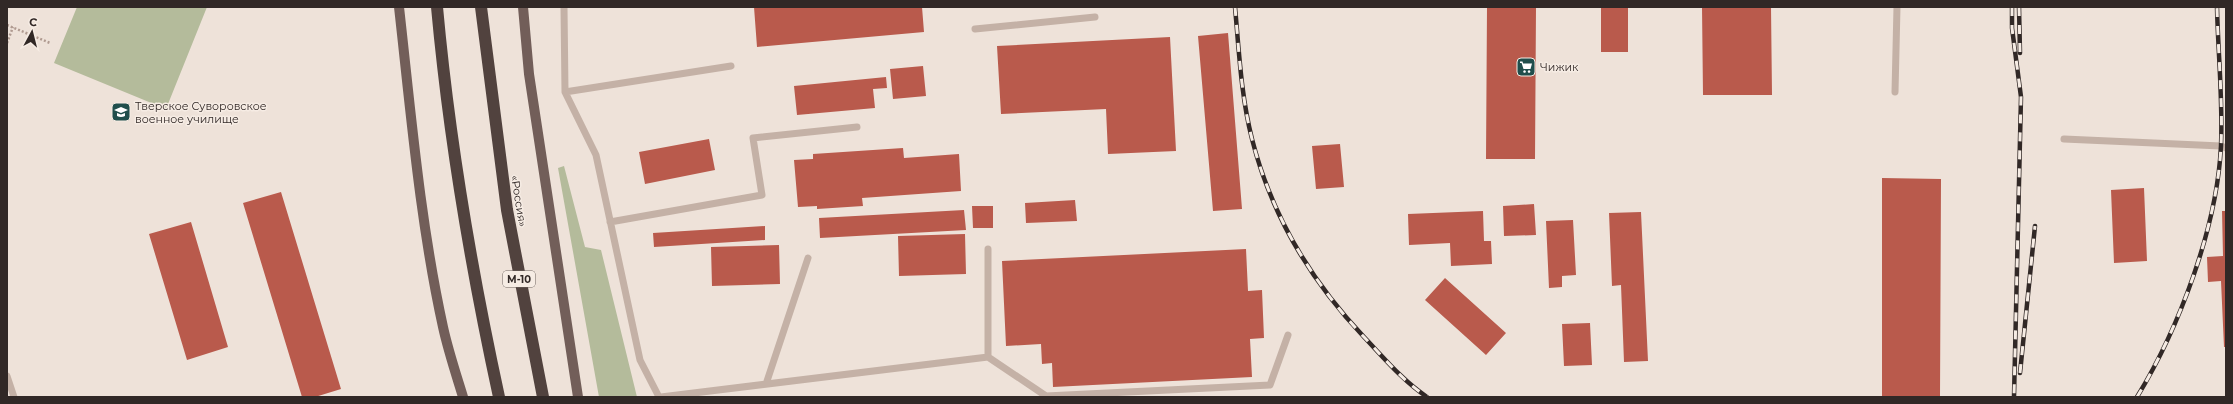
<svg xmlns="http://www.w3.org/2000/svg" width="2233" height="404" font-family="Montserrat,sans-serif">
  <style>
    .green { fill: #b4bb9b }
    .building { fill: #b95a4c }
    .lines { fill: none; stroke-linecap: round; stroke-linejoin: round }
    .path { stroke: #b09b91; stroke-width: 2.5; stroke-dasharray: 2 2; stroke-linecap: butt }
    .lane { stroke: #c4b1a6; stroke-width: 7 }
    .primary { stroke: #725e59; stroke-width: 10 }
    .highway { stroke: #51423e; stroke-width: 12 }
    .rail-casing { stroke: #312826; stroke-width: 4.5 }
    .rail { stroke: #f6ece4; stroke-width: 3; stroke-dasharray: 9; stroke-linecap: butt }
    .labels { text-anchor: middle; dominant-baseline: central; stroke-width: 3; stroke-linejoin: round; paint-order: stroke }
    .shield { fill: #f6ece4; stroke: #6c635f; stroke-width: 1 }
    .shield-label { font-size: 10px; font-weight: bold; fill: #312826 }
    .poi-label { font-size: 11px; fill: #312826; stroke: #f6ece4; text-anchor: start }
    .street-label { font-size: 11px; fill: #312826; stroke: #f6ece4 }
  </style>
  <rect width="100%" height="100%" fill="#eee2d9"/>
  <path class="green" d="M 77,7 L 207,7 L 166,109 L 54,63 Z
    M 564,166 L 585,247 L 601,250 L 637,397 L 599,397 L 558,168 Z"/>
  <path class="building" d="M 754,7 L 922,7 L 924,32 L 757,47 Z
    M 1487,7 L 1536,7 L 1535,159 L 1486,159 Z
    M 1601,7 L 1628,7 L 1628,52 L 1601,52 Z
    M 1702,7 L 1771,7 L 1772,95 L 1703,95 Z
    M 1228,33 L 1242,209 L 1213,211 L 1198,36 Z
    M 1170,37 L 1176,151 L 1108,154 L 1106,109 L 1001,114 L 997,46 Z
    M 923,66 L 926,96 L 893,99 L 890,69 Z
    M 886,77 L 887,88 L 873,89 L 875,108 L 797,115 L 794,86 Z
    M 709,139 L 715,170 L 645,184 L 639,152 Z
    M 1340,144 L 1344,187 L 1316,189 L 1312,146 Z
    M 903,148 L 904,158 L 959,154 L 961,191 L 862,198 L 863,206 L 817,209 L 817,206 L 798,207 L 794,160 L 813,159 L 813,154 Z
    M 1882,178 L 1941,179 L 1940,397 L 1882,397 Z
    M 2144,188 L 2147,261 L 2114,263 L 2111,190 Z
    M 281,192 L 341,389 L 315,397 L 302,397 L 243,203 Z
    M 1075,200 L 1077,221 L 1026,223 L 1025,203 Z
    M 1534,204 L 1536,235 L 1504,236 L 1503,206 Z
    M 972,206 L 993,206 L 993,228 L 973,228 Z
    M 964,210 L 966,230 L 820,238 L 819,218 Z
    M 1483,211 L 1484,241 L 1491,241 L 1492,264 L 1451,266 L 1450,243 L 1409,245 L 1408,214 Z
    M 2222,211 L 2226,211 L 2226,347 L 2224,347 L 2221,281 L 2208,282 L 2207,257 L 2223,256 Z
    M 1641,212 L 1648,361 L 1624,362 L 1621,285 L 1612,286 L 1609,213 Z
    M 1573,220 L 1576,275 L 1562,276 L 1562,287 L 1549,288 L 1546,221 Z
    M 191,222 L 228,347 L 187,360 L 149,234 Z
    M 765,226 L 765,240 L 654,247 L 653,233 Z
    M 965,234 L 966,274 L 899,276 L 898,236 Z
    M 779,245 L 780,284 L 712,286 L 711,247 Z
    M 1246,249 L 1248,291 L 1262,290 L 1264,338 L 1250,339 L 1252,377 L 1053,387 L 1052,363 L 1042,364 L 1041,344 L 1006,346 L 1002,261 Z
    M 1445,278 L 1506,333 L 1486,355 L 1425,300 Z
    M 1590,323 L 1592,365 L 1564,366 L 1562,324 Z"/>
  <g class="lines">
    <path class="path" d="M 7,25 L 50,43
      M 7,43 L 13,27"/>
    <path class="lane" d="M 564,7 L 565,92 L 596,155 L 640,360 L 659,397
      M 975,29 L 1095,17
      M 565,92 L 731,66
      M 1895,92 L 1897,7
      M 2064,139 L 2221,146 L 2226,148
      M 610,222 L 762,195 L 753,138 L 857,127
      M 988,357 L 1046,396 L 1270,385 L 1288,335
      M 7,376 L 14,397
      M 766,384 L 808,258
      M 661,397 L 988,357 L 988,249"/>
    <path class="primary" d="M 399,7 C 411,114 420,222 443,327 C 448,350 456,374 463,397
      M 523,7 L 529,74 L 578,397"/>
    <path class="highway" d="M 437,7 C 449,139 471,268 499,397
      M 481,7 L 507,210 L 543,397"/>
    <g class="rail-casing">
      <path id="rail" d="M 1235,7 C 1239,51 1241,96 1252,139 C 1271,214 1311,281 1364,337 C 1384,358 1403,381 1427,397
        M 2012,7 L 2012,28 L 2021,97 L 2014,397
        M 2019,7 L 2020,53
        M 2020,373 L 2035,226
        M 2137,397 C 2179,328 2217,228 2221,146 C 2223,101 2218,53 2217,7"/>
    </g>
    <use href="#rail" class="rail"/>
  </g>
  <defs>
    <g id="supermarket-square" transform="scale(1)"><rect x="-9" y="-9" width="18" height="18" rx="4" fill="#204e4c" stroke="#f6ece4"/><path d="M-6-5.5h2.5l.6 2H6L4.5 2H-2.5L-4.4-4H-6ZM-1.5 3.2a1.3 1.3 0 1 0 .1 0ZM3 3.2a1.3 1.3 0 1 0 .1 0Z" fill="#fff"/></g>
    <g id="school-square" transform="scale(1)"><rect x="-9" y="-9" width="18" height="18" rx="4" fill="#204e4c" stroke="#f6ece4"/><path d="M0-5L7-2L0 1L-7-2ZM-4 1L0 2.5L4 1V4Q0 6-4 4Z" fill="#fff"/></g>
  </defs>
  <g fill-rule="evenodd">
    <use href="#supermarket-square" x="1526" y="67"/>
    <use href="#school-square" x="121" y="112"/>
  </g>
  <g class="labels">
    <rect class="shield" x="503" y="271" width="32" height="16" rx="3"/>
    <g class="shield-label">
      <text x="519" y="279">М-10</text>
    </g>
    <g class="poi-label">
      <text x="1540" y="67">Чижик</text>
      <text x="135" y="106">Тверское Суворовское<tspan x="135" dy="13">военное училище</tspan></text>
    </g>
    <g class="street-label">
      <text transform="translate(519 201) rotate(81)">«Россия»</text>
    </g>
  </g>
  <rect width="2233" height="404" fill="none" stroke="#312826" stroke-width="16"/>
  <g transform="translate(32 32) rotate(7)" stroke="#f6ece4" stroke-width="3" paint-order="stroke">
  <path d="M0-3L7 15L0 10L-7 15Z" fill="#312826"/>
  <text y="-6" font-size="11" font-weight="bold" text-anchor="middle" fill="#312826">С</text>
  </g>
</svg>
